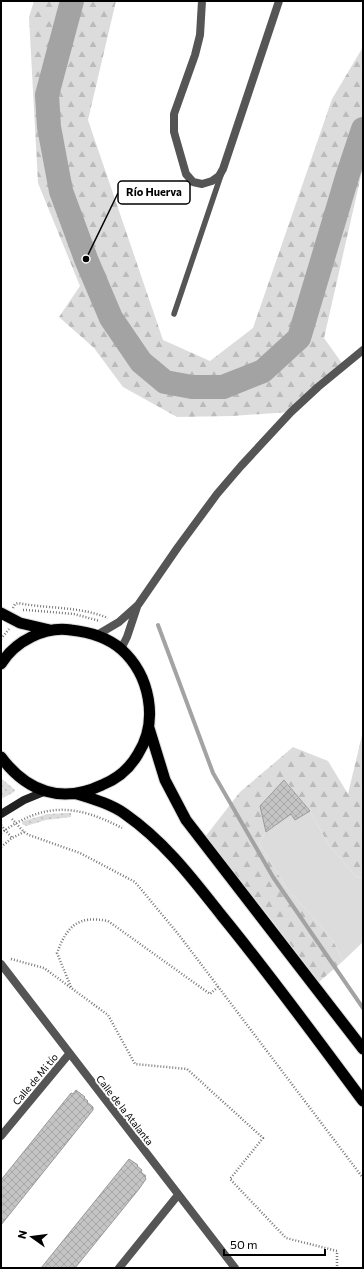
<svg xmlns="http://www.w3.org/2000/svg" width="364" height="1269" font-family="Commissioner,sans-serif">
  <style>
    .grass { fill: url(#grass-dots) }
    .forest { fill: url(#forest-firs) }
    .garden { fill: #dcdcdc }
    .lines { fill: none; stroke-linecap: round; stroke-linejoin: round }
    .stream { stroke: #a3a3a3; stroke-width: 4 }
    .river { stroke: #a3a3a3; stroke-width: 24 }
    .building { fill: url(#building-cross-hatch); stroke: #999 }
    .trunk-casing { stroke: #dbdbdb; stroke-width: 13 }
    .path { stroke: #777; stroke-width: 2.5; stroke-dasharray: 1 2; stroke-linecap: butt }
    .service { stroke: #555; stroke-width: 5.5 }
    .minor { stroke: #555; stroke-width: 8 }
    .secondary { stroke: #222; stroke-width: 8 }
    .trunk { stroke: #000; stroke-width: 11 }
    .labels { text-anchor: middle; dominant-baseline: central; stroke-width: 4; stroke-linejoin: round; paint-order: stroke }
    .street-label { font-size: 10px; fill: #000; stroke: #fff }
    .leader { fill: none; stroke: #000; stroke-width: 1.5 }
    .callout-dot { fill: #000; stroke: #fff; stroke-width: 1.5 }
    .callout { fill: #fff; stroke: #000; stroke-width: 1.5 }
    .callout-label { font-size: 11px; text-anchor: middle; font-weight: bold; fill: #000 }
  </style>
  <defs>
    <pattern id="grass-dots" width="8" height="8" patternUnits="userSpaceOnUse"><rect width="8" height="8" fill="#dcdcdc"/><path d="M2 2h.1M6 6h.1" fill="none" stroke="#bbb" stroke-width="1.8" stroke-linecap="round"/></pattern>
    <pattern id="forest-firs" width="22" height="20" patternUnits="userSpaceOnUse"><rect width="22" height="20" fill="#dcdcdc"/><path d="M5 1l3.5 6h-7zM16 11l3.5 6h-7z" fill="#bbb"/></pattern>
    <pattern id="building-cross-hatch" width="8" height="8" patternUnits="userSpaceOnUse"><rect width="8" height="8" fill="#c4c4c4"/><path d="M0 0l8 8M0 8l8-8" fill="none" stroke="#a7a7a7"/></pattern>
  </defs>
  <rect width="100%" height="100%" fill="#fff"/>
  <path class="grass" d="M 1,778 L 15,790 L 14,792 L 1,799 Z
    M 66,813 L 71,813 L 71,817 L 46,820 L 26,826 L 22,824 L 23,821 L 48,814 Z"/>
  <path class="forest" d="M 34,1 L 116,1 L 88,120 L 163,340 L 210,361 L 253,328 L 332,99 L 363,47 L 363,167 L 324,338 L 344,366 L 291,412 L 232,416 L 177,417 L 123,387 L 94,348 L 59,317 L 80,286 L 38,183 L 29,17 Z
    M 363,731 L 363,877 L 357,878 L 328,844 L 310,811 L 285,780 L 260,806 L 266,832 L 259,843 L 286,887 L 333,940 L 343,961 L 319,982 L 267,914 L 205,837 L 240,792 L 293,747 L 328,761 L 348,794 Z"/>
  <path class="garden" d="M 283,803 L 295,820 L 310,811 L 328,844 L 357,878 L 363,877 L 363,942 L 343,961 L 333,940 L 286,887 L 259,843 L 266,832 L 277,825 L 272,815 Z"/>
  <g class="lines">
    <path class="stream" d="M 158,625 L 213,773 L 273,877 L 363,1008"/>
    <path class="river" d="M 72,1 L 47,95 L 49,127 L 61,191 L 86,259 L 111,318 L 141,362 L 165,382 L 192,387 L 223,387 L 263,371 L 299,338 L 348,174 L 363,129"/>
  </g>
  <path class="building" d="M 284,780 L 310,811 L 295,820 L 291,814 L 266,832 L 260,806 Z
    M 76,1090 L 85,1097 L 84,1098 L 88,1101 L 87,1102 L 93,1107 L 93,1110 L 1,1225 L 1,1180 L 71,1093 L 73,1094 Z
    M 129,1159 L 138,1165 L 137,1166 L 142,1170 L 141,1172 L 146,1176 L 145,1177 L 146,1179 L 139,1189 L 75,1268 L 41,1268 Z"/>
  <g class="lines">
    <g class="trunk-casing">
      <path id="trunk" d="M 1,613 L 20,623 L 50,630
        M 1,664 C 15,641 45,626 71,630 C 89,632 107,637 121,649 C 150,675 159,721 138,754 C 130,768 117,779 102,785 C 62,804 27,792 1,757
        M 149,728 L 165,780 L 186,820 L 363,1049
        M 77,794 C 93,799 111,804 125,814 C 165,842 192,878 222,916 C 271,976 317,1039 363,1101"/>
    </g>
    <path class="path" d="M 13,608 L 15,604 L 18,603 C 48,609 79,606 108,618
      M 23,610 L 26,610 L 74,614 L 100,621
      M 1,639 L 9,629
      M 12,819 L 24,832 L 29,835 L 80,853 L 135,882 L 179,935 L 363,1178
      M 1,825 L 12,838
      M 1,833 C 44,802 76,804 122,828
      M 1,847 L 12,838 L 24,832
      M 11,959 L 44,968 L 108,1015 L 135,1064 L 187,1069 L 263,1138 L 230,1179 L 286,1238 L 337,1251 L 337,1268
      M 71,987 L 57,953 C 67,926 78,915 108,921 L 210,994 L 218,987"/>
    <path class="service" d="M 174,314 L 221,175"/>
    <path class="minor" d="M 202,1 L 200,35 L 195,55 L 174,114 L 174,132 L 186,174 L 193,182 L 202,184 L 212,181 L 219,176 L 223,169 L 279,1
      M 97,635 L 119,622 L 138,605 L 178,547 L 217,494 L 241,466 L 291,412 L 318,387 L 363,350
      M 121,649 L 127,637 L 137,607
      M 1,964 L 235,1268
      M 1,1136 L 69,1054
      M 119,1268 L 178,1195"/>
    <path class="secondary" d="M 1,814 L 24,800 L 46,791"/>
    <use href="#trunk" class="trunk"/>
  </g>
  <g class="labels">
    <g class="street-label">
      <text transform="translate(35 1079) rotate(-50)">Calle de Mi tío</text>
      <text transform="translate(125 1110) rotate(52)">Calle de la Atalanta</text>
    </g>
  </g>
  <path class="leader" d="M86 259L118 193"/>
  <circle class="callout-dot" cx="86" cy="259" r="4"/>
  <rect class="callout" x="118" y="181" width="72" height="23" rx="4"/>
  <g class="callout-label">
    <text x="154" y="196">Río Huerva</text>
  </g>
  <rect width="364" height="1269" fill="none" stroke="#000000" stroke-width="4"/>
  <g transform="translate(32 1237) rotate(284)" stroke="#ffffff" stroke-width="3" paint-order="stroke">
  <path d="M0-3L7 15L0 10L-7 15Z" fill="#000000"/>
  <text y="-6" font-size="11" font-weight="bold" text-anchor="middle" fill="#000000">N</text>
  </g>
  <path d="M224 1249v6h101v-6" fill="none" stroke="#000000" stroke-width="2"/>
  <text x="230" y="1249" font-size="12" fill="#000000" stroke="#ffffff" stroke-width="3" paint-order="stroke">50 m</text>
</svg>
